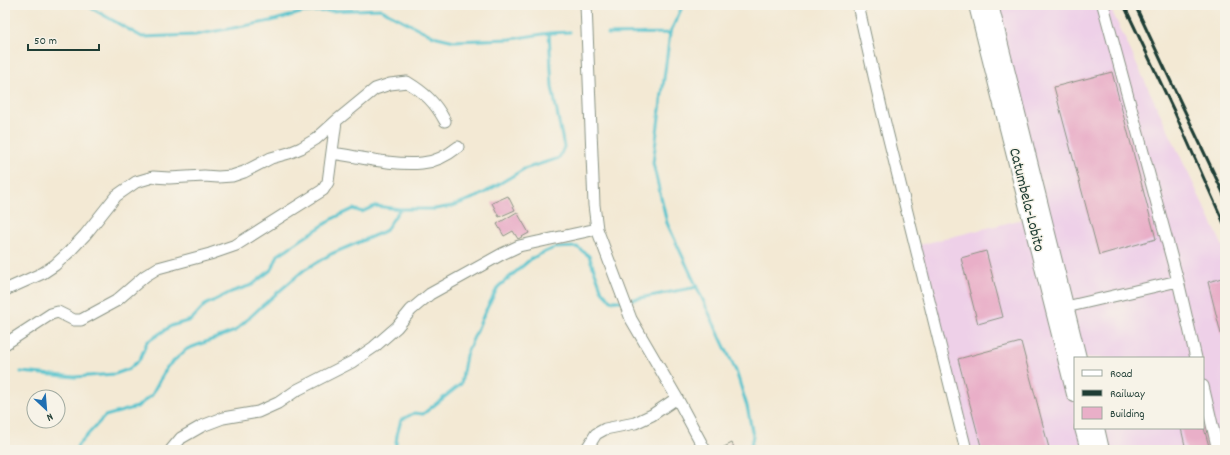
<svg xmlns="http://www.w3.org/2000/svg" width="1230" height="455" font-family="Dekko,sans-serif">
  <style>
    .built { fill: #eed0e8; fill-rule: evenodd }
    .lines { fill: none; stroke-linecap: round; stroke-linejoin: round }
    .stream { stroke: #56c3cd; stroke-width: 3 }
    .building { fill: #e9afc8 }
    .minor-casing { stroke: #899384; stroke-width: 13 }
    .highway-casing { stroke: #899384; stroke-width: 18 }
    .minor { stroke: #fff; stroke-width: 11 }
    .highway { stroke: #fff; stroke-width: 16 }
    .rail { stroke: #1f3d34; stroke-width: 3 }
    .labels { text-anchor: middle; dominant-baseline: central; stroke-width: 3; stroke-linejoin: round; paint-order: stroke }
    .street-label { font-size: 16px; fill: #1f3d34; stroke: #f7f3e8 }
  </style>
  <rect width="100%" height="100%" fill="#f7f3e8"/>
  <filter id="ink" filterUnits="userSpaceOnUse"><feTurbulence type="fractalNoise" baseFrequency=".025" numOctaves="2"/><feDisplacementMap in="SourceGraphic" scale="8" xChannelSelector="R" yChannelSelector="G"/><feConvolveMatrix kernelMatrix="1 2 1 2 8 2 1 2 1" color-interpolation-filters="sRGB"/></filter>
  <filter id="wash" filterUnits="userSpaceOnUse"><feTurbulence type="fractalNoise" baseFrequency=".012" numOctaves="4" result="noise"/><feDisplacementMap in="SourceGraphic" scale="16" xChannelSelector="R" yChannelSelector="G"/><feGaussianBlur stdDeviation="0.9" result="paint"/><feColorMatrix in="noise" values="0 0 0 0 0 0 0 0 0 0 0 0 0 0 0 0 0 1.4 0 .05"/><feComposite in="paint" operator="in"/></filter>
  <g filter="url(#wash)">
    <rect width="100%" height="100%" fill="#f3e9d4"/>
    <path class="built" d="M 990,5 L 1109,5 L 1225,251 L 1225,450 L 966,450 L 915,246 L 1043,214 ZM 1075,358 L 1203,358 L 1203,428 L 1075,428 Z"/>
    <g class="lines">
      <path class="stream" d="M 86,5 L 142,37 L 195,35 L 271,21 L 304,12 L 380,9 L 433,36 L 454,41 L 511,39 L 549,33 L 570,32
        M 683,5 L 670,33 L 653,163 L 667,223 L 736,371 L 747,406 L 753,436 L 750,450
        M 608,34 L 670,33
        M 21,372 L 75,377 L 115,374 L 129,369 L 140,359 L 147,342 L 171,326 L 191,320 L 205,305 L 231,292 L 252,285 L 272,269 L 278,255 L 334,218 L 353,209 L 362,212 L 375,206 L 400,209 L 435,209 L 452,206 L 479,196 L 524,169 L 559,158 L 564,147 L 552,87 L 549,33
        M 76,450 L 78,445 L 105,416 L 137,407 L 152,395 L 167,367 L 187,349 L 235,331 L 262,306 L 304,270 L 331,254 L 385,231 L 400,209
        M 395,450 L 397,435 L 401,420 L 414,413 L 423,414 L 461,384 L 466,355 L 484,314 L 498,287 L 532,258 L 554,248 L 577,247 L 589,256 L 602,291 L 611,301 L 624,301 L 697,287"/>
    </g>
    <g id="blocks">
      <path class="building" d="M 1112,72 L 1156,239 L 1099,255 L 1054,87 Z
        M 508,196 L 515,210 L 499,217 L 492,203 Z
        M 517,212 L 529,233 L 518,239 L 513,231 L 504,236 L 497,224 Z
        M 986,251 L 1003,317 L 978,324 L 961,258 Z
        M 1225,277 L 1225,333 L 1221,334 L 1208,282 Z
        M 1021,342 L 1049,448 L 1040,450 L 982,450 L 958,359 Z
        M 1181,428 L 1204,428 L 1210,450 L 1186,450 Z
        M 732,443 L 735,450 L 718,450 Z"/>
    </g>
  </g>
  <g filter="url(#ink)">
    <use href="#blocks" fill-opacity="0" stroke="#899384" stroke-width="1"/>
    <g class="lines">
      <g class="minor-casing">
        <path id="minor" d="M 586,5 L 594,205 L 597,229 L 631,319 L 677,398 L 705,450
          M 858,5 L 881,107 L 966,450
          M 1103,5 L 1178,281 L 1196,358
          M 332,153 C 360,157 394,166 422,163 C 435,162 448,155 458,147
          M 5,290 L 43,273 L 55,265 L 69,252 L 85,235 L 116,196 L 136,182 L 153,177 L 169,178 L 204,176 L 218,177 L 232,176 L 244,172 L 271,158 L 289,153 L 301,148 L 316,139 L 336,121 L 375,89 L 390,84 L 407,82 C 425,93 435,102 445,121
          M 1066,307 L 1178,281
          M 5,344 L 51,314 L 58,312 L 74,320 L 81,320 L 116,301 L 145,276 L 158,268 L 210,254 L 236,245 L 323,190 L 328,182 L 336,121
          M 1203,386 L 1218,450
          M 171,450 L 181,438 L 202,426 L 223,418 L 258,412 L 278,403 L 297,390 L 352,362 L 374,347 L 397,327 L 411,310 L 430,294 L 502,254 L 519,246 L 597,229
          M 586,450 L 596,434 L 605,429 L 635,423 L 652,415 L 677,398"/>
      </g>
      <g class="highway-casing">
        <path id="highway" d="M 977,5 L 1075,394
          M 990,5 L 1078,358
          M 1083,428 L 1089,450
          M 1096,428 L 1101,450"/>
      </g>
      <use href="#minor" class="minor"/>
      <use href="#highway" class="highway"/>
      <path class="rail" d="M 1124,5 L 1174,111 L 1225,226
        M 1135,5 L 1225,197"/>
    </g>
  </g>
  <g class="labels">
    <g class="street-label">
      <text transform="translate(1026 200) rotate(76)">Catumbela-Lobito</text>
    </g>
  </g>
  <rect width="1230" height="455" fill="none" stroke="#f7f3e8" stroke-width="20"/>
  <rect x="1074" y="357" width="130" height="72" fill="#f7f3e8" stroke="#a1aaa0"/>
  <rect x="1082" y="370" width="20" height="6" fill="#ffffff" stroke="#a1aaa0"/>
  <text x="1110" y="377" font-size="12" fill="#1f3d34">Road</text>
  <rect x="1082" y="390" width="20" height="6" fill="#1f3d34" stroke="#a1aaa0"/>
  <text x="1110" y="397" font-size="12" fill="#1f3d34">Railway</text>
  <rect x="1082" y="407" width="20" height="12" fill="#e9afc8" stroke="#a1aaa0"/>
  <text x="1110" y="417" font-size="12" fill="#1f3d34">Building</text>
  <g transform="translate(46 409) rotate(154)"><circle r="19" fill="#f7f3e8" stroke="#a1aaa0"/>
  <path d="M0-3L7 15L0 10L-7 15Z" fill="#1f6fb2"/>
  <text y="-6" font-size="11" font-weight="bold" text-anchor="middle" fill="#1f3d34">N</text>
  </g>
  <path d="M28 44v6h71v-6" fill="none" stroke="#1f3d34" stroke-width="2"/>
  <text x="34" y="44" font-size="12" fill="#1f3d34" stroke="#f7f3e8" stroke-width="3" paint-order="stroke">50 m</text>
</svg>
